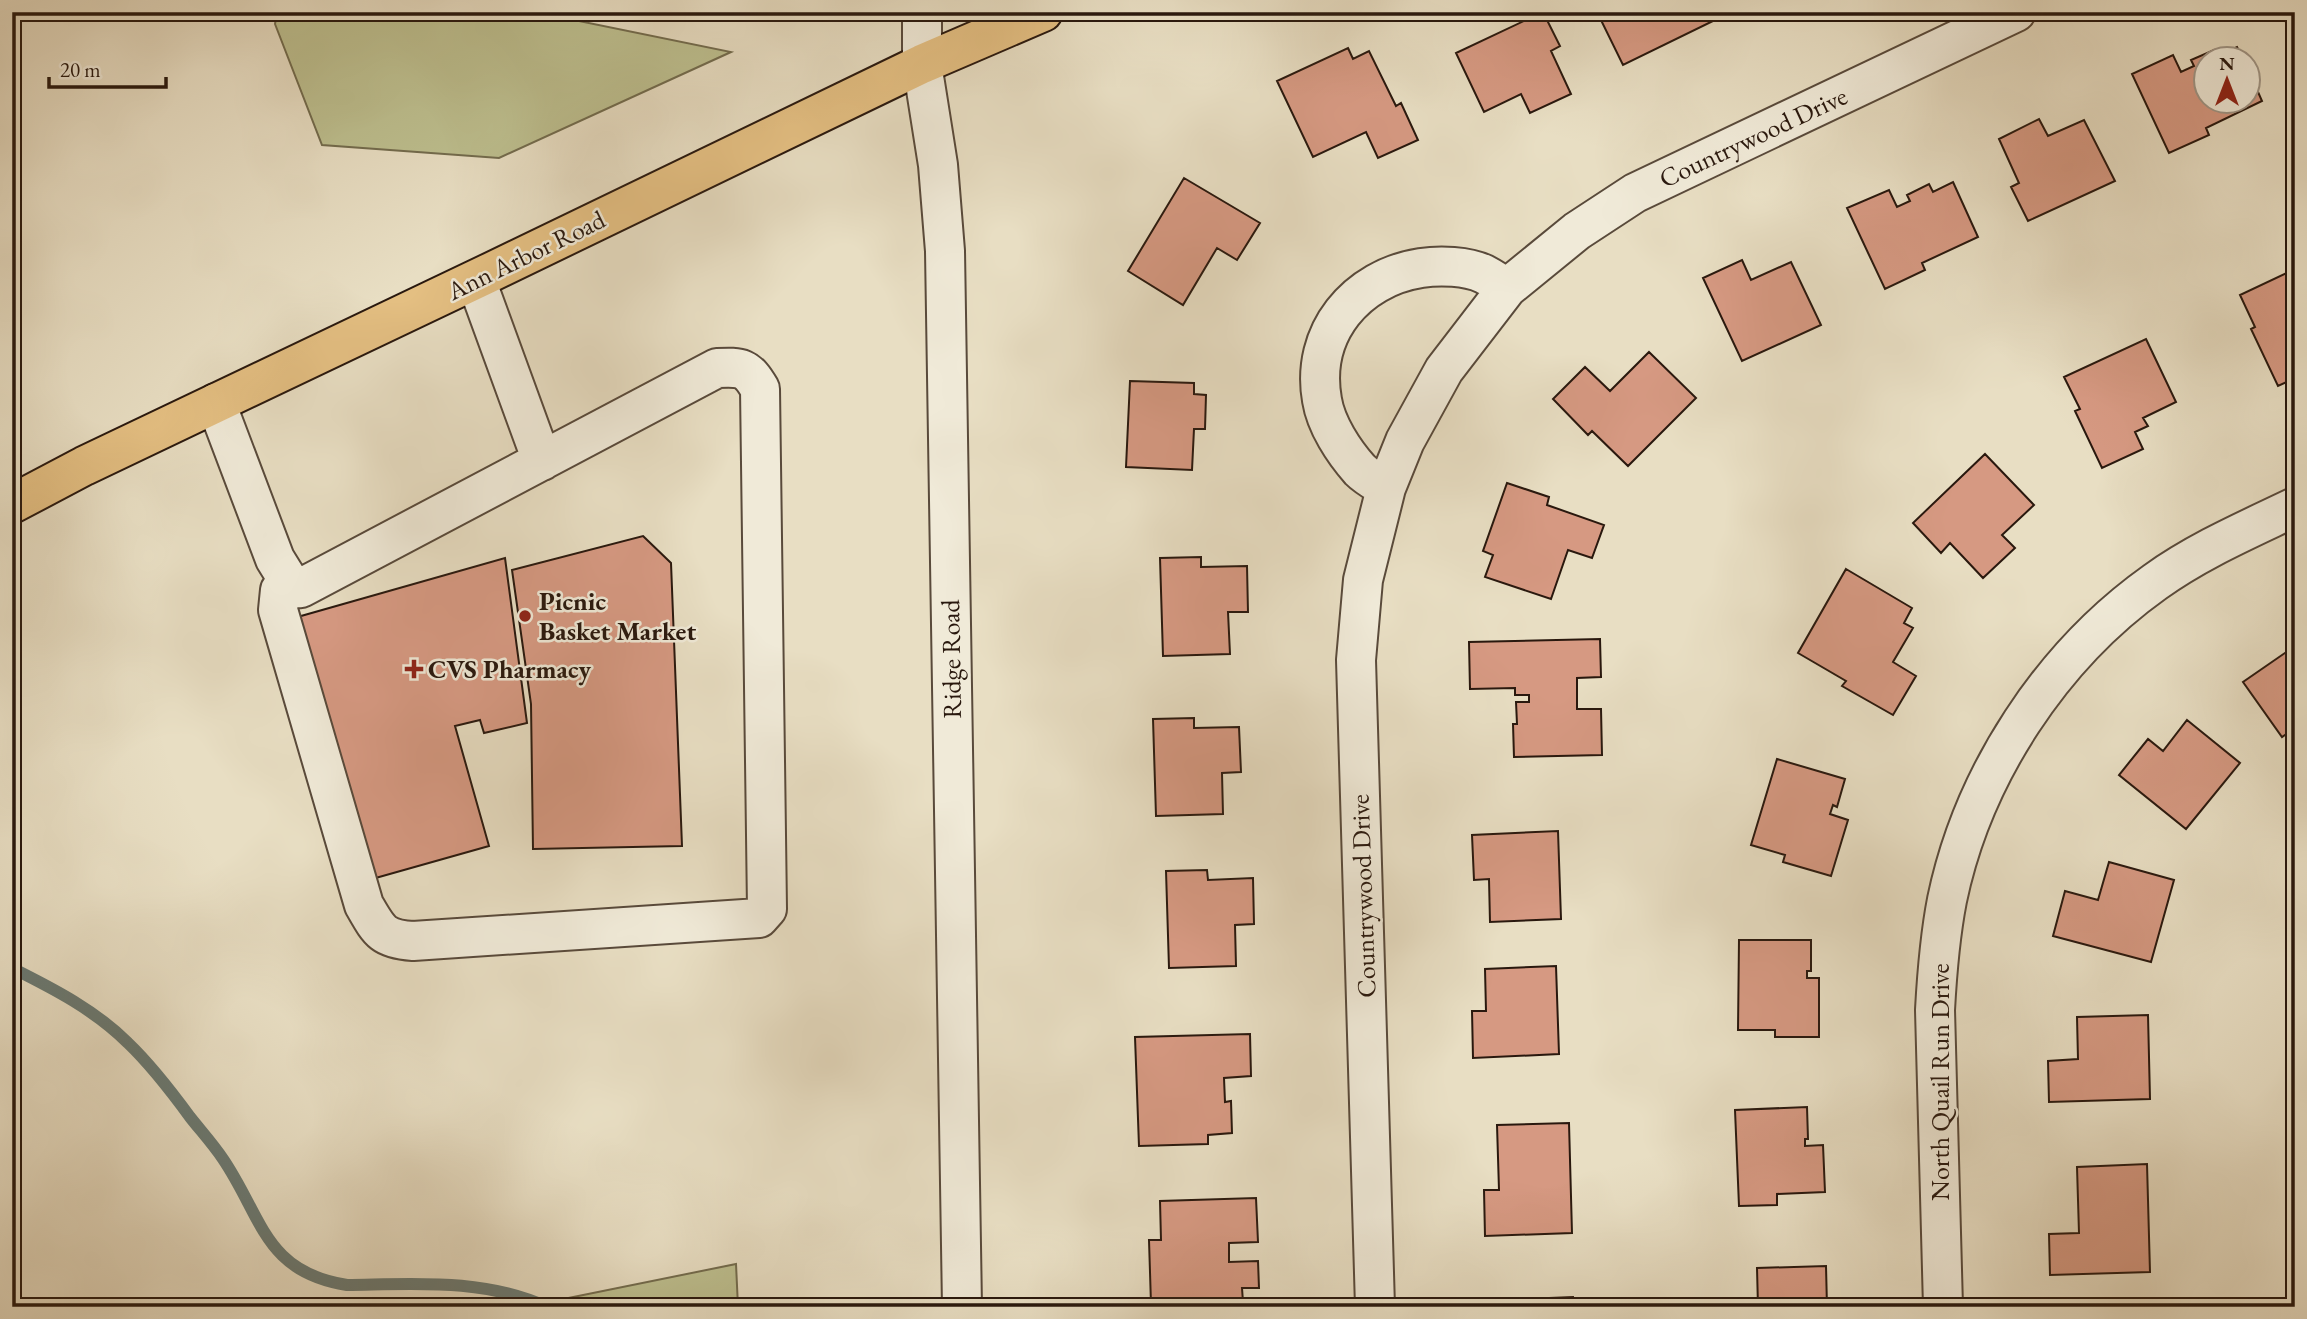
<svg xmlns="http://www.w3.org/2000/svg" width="2307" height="1319" font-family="'EB Garamond',serif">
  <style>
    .green { fill: #bdbf8f; stroke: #736c4e; stroke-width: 2 }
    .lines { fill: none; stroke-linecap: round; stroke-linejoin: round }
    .stream { stroke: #6b7a73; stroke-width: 12 }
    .building { fill: #d69982; stroke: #29180e; stroke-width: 2 }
    .minor-casing { stroke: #594a3b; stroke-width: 42 }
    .major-casing { stroke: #29180e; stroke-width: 42 }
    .minor { stroke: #f0ead8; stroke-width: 38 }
    .major { stroke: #e4bf82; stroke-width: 38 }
    .poi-dot { fill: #8f2418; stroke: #f0ead8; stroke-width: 2.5 }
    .labels { text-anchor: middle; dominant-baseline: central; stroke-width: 5; stroke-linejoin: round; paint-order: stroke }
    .street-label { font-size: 26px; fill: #29180e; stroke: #f0ead8 }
    .poi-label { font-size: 26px; font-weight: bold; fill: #29180e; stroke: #f0ead8; text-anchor: start }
  </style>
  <rect width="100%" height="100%" fill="#e8dec3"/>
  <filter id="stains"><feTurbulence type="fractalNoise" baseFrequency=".00286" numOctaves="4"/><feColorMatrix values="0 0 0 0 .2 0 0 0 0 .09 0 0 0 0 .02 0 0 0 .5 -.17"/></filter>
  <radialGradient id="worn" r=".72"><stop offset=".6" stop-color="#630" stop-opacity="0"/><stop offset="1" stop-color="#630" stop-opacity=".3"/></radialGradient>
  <path class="green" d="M 277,12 L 535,12 L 731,52 L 499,158 L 322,145 L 275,24 Z
    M 736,1264 L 738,1307 L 524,1307 Z"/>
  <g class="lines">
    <path class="stream" d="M 12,968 C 54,989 95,1010 128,1043 C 151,1065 171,1091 190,1117 C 201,1131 213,1144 223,1159 C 263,1218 264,1272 347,1285 C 416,1284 483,1278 547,1307"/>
  </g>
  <path class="building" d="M 1543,12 L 1560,46 L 1551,51 L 1571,94 L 1530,113 L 1521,94 L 1484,112 L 1456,53 Z
    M 1597,12 L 1709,12 L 1713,21 L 1623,65 Z
    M 2281,12 L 2295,12 L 2295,41 Z
    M 2237,47 L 2243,60 L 2206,60 L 2206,102 L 2248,102 L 2248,69 L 2262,101 L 2206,128 L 2209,135 L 2169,153 L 2132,74 L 2173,55 L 2181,72 L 2194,66 L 2191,60 L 2214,50 L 2217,56 Z
    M 1348,48 L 1353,59 L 1369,51 L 1396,106 L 1401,103 L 1418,140 L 1378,158 L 1366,132 L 1313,157 L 1277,81 Z
    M 2039,119 L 2048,136 L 2084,120 L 2115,181 L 2028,221 L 2011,187 L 2019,183 L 1999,139 Z
    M 1184,178 L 1260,223 L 1237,260 L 1217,248 L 1183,305 L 1128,271 Z
    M 1953,182 L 1978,237 L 1922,263 L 1925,270 L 1885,289 L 1847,208 L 1889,190 L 1897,207 L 1910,201 L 1907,195 L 1929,184 L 1933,192 Z
    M 1742,260 L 1751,280 L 1791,262 L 1821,325 L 1742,361 L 1703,278 Z
    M 2295,269 L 2295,378 L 2278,386 L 2251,329 L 2255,327 L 2240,295 Z
    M 2146,339 L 2176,402 L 2143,418 L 2148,426 L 2135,432 L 2143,449 L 2102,468 L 2075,411 L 2080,409 L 2064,377 Z
    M 1649,352 L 1696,398 L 1628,466 L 1592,431 L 1588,435 L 1553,399 L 1585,367 L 1610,391 Z
    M 1130,381 L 1194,383 L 1194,394 L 1206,395 L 1205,429 L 1194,429 L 1192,470 L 1126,467 Z
    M 1985,454 L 2034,505 L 2002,535 L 2015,548 L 1983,578 L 1950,543 L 1941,553 L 1913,523 Z
    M 1507,483 L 1549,497 L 1547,505 L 1604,525 L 1592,558 L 1568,550 L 1551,599 L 1485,577 L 1493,555 L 1483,551 Z
    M 643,536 L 671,563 L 682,846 L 533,849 L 531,704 L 512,570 Z
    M 1201,557 L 1201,567 L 1247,566 L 1248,612 L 1228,612 L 1230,654 L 1163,656 L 1160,558 Z
    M 505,558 L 527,723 L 484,733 L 480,720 L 455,726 L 489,846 L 365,881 L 294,618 Z
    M 1846,569 L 1912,608 L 1904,623 L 1913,628 L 1893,662 L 1916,676 L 1893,715 L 1842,686 L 1846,681 L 1798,653 Z
    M 1600,639 L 1601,677 L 1577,678 L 1577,709 L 1601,709 L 1602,755 L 1514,757 L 1513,724 L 1517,724 L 1516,702 L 1529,702 L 1529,695 L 1515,695 L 1515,688 L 1470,689 L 1469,642 Z
    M 2295,646 L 2295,728 L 2282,737 L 2243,682 Z
    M 1194,718 L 1194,728 L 1239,727 L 1241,772 L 1222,773 L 1223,814 L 1156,816 L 1153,719 Z
    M 2187,720 L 2240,763 L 2186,829 L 2119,775 L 2148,739 L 2163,751 Z
    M 1777,759 L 1845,779 L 1837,807 L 1833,805 L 1830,814 L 1848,820 L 1831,876 L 1783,862 L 1785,855 L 1751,845 Z
    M 1558,831 L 1561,919 L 1490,922 L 1489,879 L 1474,880 L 1472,835 Z
    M 2109,862 L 2174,880 L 2151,962 L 2053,936 L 2065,891 L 2098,900 Z
    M 1207,870 L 1208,880 L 1253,878 L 1254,924 L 1235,925 L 1236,966 L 1169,968 L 1166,871 Z
    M 1739,940 L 1811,940 L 1811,971 L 1807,971 L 1807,978 L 1819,978 L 1819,1037 L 1775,1037 L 1775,1030 L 1738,1030 Z
    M 1556,966 L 1559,1054 L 1473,1058 L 1472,1011 L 1486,1011 L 1485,969 Z
    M 2148,1015 L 2150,1099 L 2049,1102 L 2048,1061 L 2078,1059 L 2077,1017 Z
    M 1250,1034 L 1251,1076 L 1224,1078 L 1225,1102 L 1231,1101 L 1232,1133 L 1208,1135 L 1208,1144 L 1139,1146 L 1135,1037 Z
    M 1807,1107 L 1808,1139 L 1805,1139 L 1805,1146 L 1823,1145 L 1825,1192 L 1777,1194 L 1777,1205 L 1739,1206 L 1735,1110 Z
    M 1569,1123 L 1572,1233 L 1485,1236 L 1484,1190 L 1499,1190 L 1497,1125 Z
    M 2147,1164 L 2150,1272 L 2050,1275 L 2049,1234 L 2079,1233 L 2077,1167 Z
    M 1256,1198 L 1258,1242 L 1229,1243 L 1229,1262 L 1258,1261 L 1259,1288 L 1242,1288 L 1243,1302 L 1151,1304 L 1149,1240 L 1161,1240 L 1160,1201 Z
    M 1826,1266 L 1827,1307 L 1758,1307 L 1757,1268 Z
    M 1573,1297 L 1574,1307 L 1503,1307 L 1502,1300 Z"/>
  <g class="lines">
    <g class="minor-casing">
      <path id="minor" d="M 922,12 L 922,64 L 938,165 L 945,251 L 962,1307
        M 476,280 L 542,461
        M 216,403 L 275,559 L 288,580 L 301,588 L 717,368 C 742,367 747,367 760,389 L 767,909 L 759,918 L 413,941 C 382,939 379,931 364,905 L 278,610 L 280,590 L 288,580
        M 1386,488 C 1378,483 1367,477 1360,470 C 1344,452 1326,425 1322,400 C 1310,333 1356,278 1421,268 C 1440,265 1467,266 1484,274 C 1492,278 1500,284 1507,288
        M 1375,1307 L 1356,660 L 1363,580 L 1386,488 L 1405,441 L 1444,370 L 1507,288 L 1577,231 L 1635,193 L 2016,12
        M 1943,1307 L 1935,1010 C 1937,973 1940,936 1947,900 C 1973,775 2051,656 2155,582 C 2198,551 2247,530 2295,507"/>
    </g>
    <g class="major-casing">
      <path id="major" d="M 12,504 L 84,466 L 487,274 L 922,64 L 1043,12"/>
    </g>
    <use href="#minor" class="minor"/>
    <use href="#major" class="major"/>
  </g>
  <g class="poi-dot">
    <circle cx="525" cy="616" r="7"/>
    <path d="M410.5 658.5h7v7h7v7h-7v7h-7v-7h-7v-7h7z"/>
  </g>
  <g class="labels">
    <g class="street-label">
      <text transform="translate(1753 137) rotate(-25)">Countrywood Drive</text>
      <text transform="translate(526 255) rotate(-26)">Ann Arbor Road</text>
      <text transform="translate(951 659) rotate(-91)">Ridge Road</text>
      <text transform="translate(1363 896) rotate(-92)">Countrywood Drive</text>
      <text transform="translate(1940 1082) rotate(-90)">North Quail Run Drive</text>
    </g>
    <g class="poi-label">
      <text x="539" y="601">Picnic<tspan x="539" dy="30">Basket Market</tspan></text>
      <text x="428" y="669">CVS Pharmacy</text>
    </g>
  </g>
  <rect width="2307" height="1319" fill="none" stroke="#e8dec3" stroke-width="42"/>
  <rect x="14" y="14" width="2279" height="1291" fill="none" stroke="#29180e" stroke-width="3.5"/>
  <rect x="21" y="21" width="2265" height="1277" fill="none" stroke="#29180e" stroke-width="2"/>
  <g transform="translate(2227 80)"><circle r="33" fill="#f0ead8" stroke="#a09687" stroke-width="2"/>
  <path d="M0-5L12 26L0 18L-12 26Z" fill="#8f2418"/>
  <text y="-10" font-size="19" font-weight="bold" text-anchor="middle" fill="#29180e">N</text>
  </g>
  <path d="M49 77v10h117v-10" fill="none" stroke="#29180e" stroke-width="3.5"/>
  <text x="60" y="77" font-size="21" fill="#29180e" stroke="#f0ead8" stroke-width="5" paint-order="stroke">20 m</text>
  <rect width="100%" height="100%" filter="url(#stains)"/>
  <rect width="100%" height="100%" fill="url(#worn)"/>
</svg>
